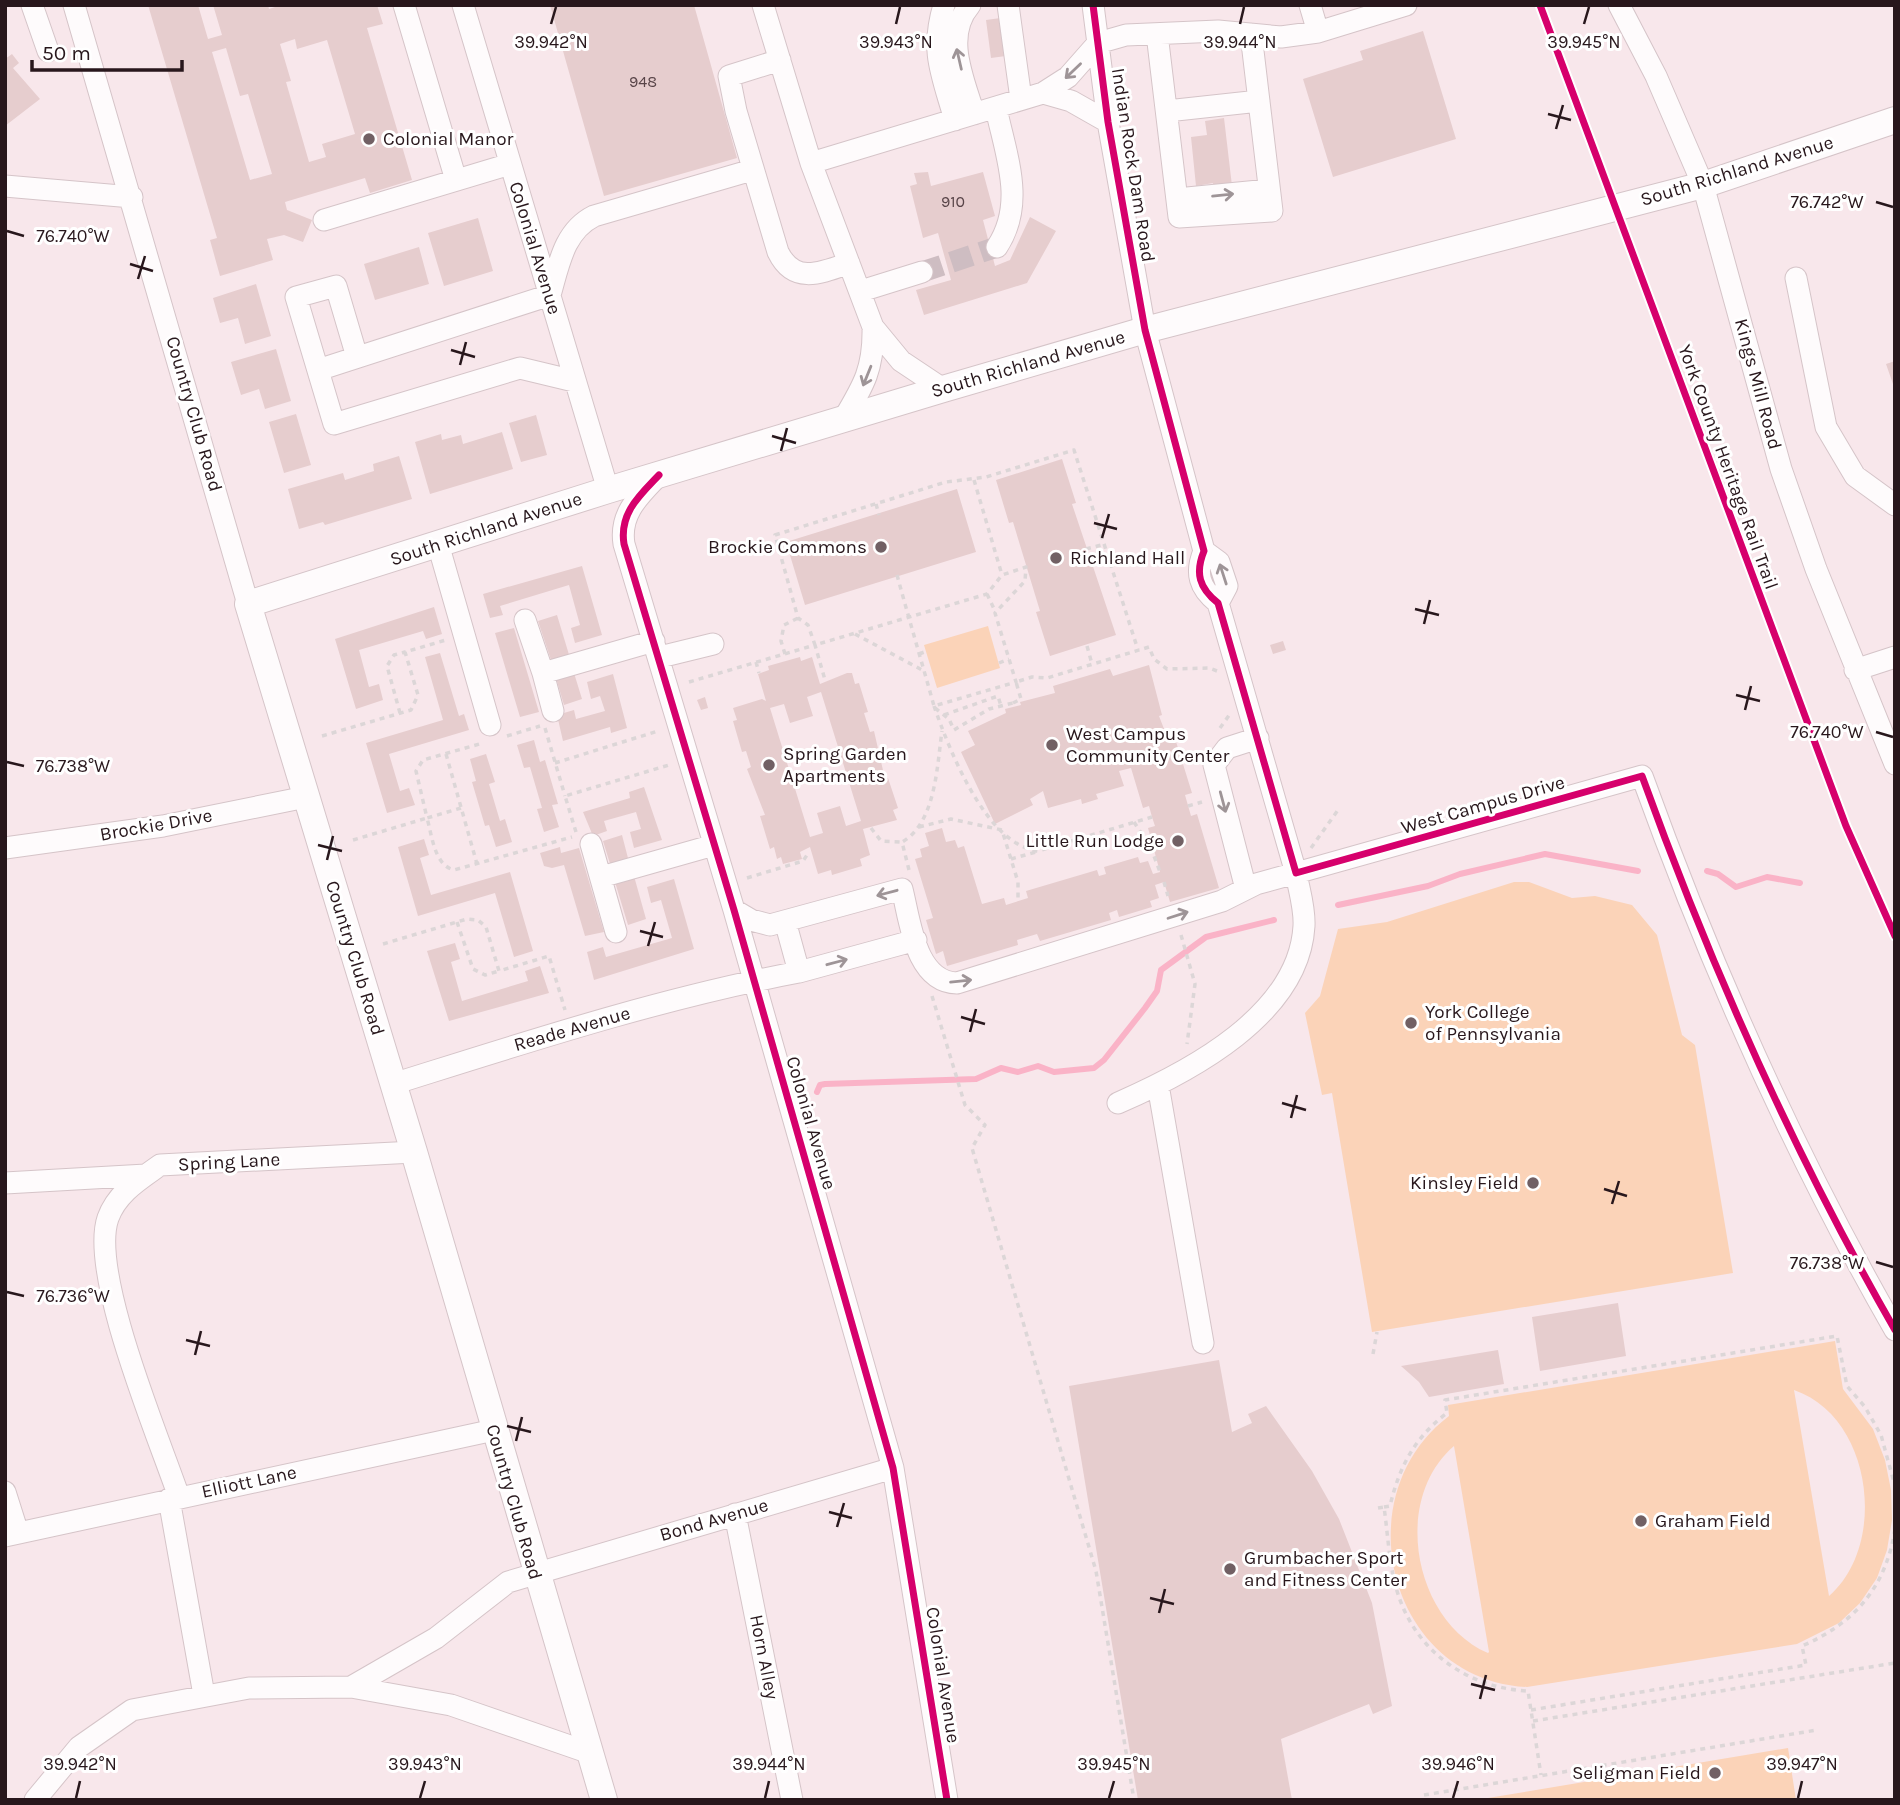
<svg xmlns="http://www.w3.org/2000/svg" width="1900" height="1805" font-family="Karla,sans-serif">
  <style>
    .green { fill: #fbd3b8; fill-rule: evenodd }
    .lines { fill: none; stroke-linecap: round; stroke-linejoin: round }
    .stream { stroke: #fab3c7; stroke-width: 6 }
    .building { fill: #e6cdce; fill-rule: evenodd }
    .minor-tunnel { stroke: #cebdc2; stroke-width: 21; stroke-dasharray: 21 10; stroke-linecap: butt }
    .minor-casing { stroke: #d5c4c8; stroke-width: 23 }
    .major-casing { stroke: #d5c4c8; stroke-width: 28 }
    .path { stroke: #dcd6d7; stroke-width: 3.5; stroke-dasharray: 5 5; stroke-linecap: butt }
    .minor { stroke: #fefbfc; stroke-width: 21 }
    .major { stroke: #fefbfc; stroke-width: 26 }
    .cycleway-casing { stroke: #fff; stroke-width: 11 }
    .cycleway { stroke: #d6006c; stroke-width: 7 }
    .oneway { stroke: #9e9497 }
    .ticks { fill: none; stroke: #28171c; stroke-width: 2.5 }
    .poi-dot { fill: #716064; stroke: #fff; stroke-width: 2.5 }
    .labels { text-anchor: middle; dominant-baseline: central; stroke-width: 6; stroke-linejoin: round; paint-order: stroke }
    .number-label { font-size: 16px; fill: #584448 }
    .poi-label { font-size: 19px; fill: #28171c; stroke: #fff; text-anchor: start }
    .street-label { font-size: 19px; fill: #28171c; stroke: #fff }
    .ticks-label { font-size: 18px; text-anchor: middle; fill: #28171c; stroke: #fff; stroke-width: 6; stroke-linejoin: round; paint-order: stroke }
  </style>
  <rect width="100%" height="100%" fill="#f8e7eb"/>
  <path class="green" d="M 988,626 L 1000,668 L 937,688 L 924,645 Z
    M 1514,882 L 1529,882 L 1572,898 L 1595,896 L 1632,905 L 1657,935 L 1682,1035 L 1695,1045 L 1733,1273 L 1372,1332 L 1332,1093 L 1322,1095 L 1305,1013 L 1320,996 L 1338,929 L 1387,922 Z
    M 1835,1341 L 1843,1389 L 1873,1429 L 1885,1460 L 1891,1490 L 1892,1520 L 1887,1550 L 1877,1578 L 1860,1603 L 1839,1623 L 1797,1644 L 1527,1687 C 1389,1680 1343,1496 1449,1416 L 1448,1405 ZM 1794,1390 C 1873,1417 1888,1545 1829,1596 ZM 1454,1446 L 1489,1652 L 1488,1653 C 1414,1621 1391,1500 1454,1446 Z
    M 1788,1748 L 1796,1800 L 1478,1800 L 1488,1798 Z"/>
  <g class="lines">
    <path class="stream" d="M 1707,871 L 1718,874 L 1736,887 L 1767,877 L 1800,883
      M 1338,905 L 1428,886 L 1460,874 L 1545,854 L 1638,871
      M 817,1092 L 820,1085 L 825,1084 L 976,1079 L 1001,1068 L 1018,1072 L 1038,1066 L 1054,1072 L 1094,1068 L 1104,1060 L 1145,1008 L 1157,991 L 1161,970 L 1206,937 L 1274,920"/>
  </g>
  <path class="building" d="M 148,5 L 198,5 L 208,39 L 222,35 L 213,5 L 268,5 L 269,9 L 281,5 L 377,5 L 383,24 L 367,28 L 412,180 L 370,193 L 365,178 L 285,202 L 287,210 L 312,220 L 303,242 L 284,235 L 267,239 L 273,260 L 220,276 L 210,240 L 217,238 ZM 295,39 L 297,49 L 327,40 L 355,134 L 322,144 L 326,157 L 309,162 L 286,82 L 291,81 L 280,44 ZM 226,48 L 240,96 L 248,94 L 272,174 L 250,180 L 212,52 Z
    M 550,5 L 694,5 L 737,158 L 604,196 Z
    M 1008,17 L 1013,55 L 991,58 L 986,20 Z
    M 1423,31 L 1456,139 L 1333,177 L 1303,79 L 1363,60 L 1360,51 Z
    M 12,54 L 19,63 L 13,68 L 40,99 L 5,126 L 5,59 Z
    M 1224,118 L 1234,203 L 1215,205 L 1213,183 L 1196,186 L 1191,137 L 1207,135 L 1205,121 Z
    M 928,172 L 931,186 L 983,172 L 995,216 L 983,220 L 995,266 L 1010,260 L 1030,217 L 1056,231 L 1027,283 L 924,315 L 916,290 L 951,280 L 938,233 L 923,238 L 910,186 L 917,184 L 914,173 Z
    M 478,218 L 493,271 L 444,286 L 428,233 Z
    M 419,247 L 429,284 L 375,300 L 364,264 Z
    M 256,284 L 271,336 L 245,344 L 238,318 L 220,323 L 213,298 Z
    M 276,349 L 291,401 L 265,409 L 259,389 L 241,395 L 231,362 Z
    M 1895,361 L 1895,387 L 1894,387 L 1886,364 Z
    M 296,414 L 311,465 L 284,473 L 269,422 Z
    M 536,415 L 547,455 L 521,462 L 509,423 Z
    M 502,432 L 513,469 L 430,494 L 415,442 L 441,434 L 442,440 L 461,435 L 463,444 Z
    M 399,456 L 412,499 L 325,525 L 323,522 L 299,529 L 288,489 L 343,473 L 345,480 L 374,471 L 373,464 Z
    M 1062,459 L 1076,503 L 1072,504 L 1116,635 L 1050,656 L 1036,612 L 1040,611 L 1013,522 L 1009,523 L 996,480 Z
    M 957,489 L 976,552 L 805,605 L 786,542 Z
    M 582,566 L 602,635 L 575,643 L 571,628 L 580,625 L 569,585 L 500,606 L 503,615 L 490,618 L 483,594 Z
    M 434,607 L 442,634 L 426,639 L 423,631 L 359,650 L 369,687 L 379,684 L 383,700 L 356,709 L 335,639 Z
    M 557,615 L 570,658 L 552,663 L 538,621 Z
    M 514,628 L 539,712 L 520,717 L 495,633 Z
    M 1283,641 L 1286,650 L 1273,654 L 1270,645 Z
    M 440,653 L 459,716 L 464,714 L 469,730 L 389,754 L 400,791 L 409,788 L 415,805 L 387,813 L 366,743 L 443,720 L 425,657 Z
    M 800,657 L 801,661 L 812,657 L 820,684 L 847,673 L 852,673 L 855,684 L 859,683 L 868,712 L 864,713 L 870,732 L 874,731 L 885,779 L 888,778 L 898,808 L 893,810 L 897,820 L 863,829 L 870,855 L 860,859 L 862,866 L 832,875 L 831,870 L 818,874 L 810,847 L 800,852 L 802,859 L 783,864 L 781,857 L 777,859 L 774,847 L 770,849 L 760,816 L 765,815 L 747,769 L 751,767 L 746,751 L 742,752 L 733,721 L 737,720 L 733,708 L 762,699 L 766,701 L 758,674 L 769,670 L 768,666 ZM 821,692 L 861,821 L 846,826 L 840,806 L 817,813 L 823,833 L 810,837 L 770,708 L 784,704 L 790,723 L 813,716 L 807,697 Z
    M 1149,665 L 1162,715 L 1159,716 L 1166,734 L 1173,732 L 1192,793 L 1185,795 L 1191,816 L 1197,814 L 1219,888 L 1170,902 L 1164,882 L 1155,885 L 1159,898 L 1150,901 L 1152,907 L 1119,917 L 1117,910 L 1109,913 L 1111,920 L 1040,941 L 1037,934 L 1017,940 L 1018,945 L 947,966 L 943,951 L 936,954 L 926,920 L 933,918 L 915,859 L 922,857 L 920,849 L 929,846 L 925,833 L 942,828 L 946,842 L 955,840 L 958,848 L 964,846 L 982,904 L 1004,898 L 1006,905 L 1028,898 L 1026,891 L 1097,870 L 1099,876 L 1106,874 L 1104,867 L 1138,857 L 1140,863 L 1148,861 L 1153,874 L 1160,872 L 1148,828 L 1155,826 L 1152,817 L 1149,806 L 1143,808 L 1131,768 L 1119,771 L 1124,786 L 1096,794 L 1098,799 L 1082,804 L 1081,799 L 1048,808 L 1043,791 L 1030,799 L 1033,805 L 995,824 L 961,752 L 975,745 L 968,731 L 1006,713 L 1005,709 L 1021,705 L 1020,702 L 1055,693 L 1053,686 L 1110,669 L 1113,676 Z
    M 574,673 L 582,699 L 564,705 L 556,678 Z
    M 613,674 L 627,728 L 611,733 L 610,727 L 563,741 L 557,715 L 574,710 L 576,719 L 605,711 L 600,696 L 591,699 L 587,682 Z
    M 705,697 L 708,708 L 701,710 L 697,700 Z
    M 534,740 L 540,762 L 545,760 L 558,804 L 552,805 L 559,827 L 544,832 L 537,809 L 542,808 L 530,767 L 524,768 L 517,745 Z
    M 486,754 L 495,782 L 489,784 L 500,821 L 505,819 L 512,842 L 496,847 L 489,825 L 485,826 L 472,782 L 476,781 L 470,759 Z
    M 644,787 L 662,840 L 634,848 L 630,832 L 641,829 L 636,812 L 604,821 L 607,831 L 593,836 L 583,812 L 630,798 L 629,792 Z
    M 622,835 L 629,862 L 611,867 L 603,841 Z
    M 424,839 L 429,855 L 420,858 L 431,895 L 510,872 L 533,951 L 514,957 L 495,893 L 418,916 L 398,847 Z
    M 560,847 L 561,853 L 579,848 L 604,932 L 585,936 L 564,865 L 552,868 L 544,866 L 540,853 Z
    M 634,876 L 646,919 L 628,925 L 615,882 Z
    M 674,879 L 694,949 L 594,980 L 587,952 L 603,947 L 606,957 L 672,938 L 661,900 L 651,903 L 647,887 Z
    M 455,943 L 460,959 L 451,962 L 462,1001 L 528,981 L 525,971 L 540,966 L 549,993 L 449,1021 L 427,951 Z
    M 1618,1303 L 1626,1356 L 1540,1371 L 1532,1317 Z
    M 1498,1350 L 1504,1384 L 1429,1397 L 1419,1382 L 1401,1366 Z
    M 1219,1360 L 1232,1432 L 1252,1423 L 1248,1414 L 1266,1406 L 1312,1471 L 1339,1519 L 1372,1603 L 1392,1706 L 1373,1714 L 1369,1704 L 1281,1739 L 1292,1800 L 1138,1800 L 1069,1386 Z"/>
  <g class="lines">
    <path class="minor-tunnel" d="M 922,272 L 997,247"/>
    <g class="minor-casing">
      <path id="minor" d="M 32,5 L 48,51
        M 74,5 L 248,604
        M 404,5 L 456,180
        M 463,5 L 608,490
        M 763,5 L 811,163 L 873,327 C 874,368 864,385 843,420
        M 944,5 C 930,52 942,74 955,120
        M 970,5 C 943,36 964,80 974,114
        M 1008,5 L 1021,99
        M 1093,5 L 1108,122 L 1145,330 L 1204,551 C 1195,573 1199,588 1218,603 L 1296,873 L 1642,776 C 1711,967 1794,1154 1895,1330
        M 1310,5 L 1318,32
        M 1619,5 L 1656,76 L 1703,185 L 1781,469 L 1816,569 L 1895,764
        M 1157,34 L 1179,217 L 1272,211 L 1251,34
        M 780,60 L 729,76 L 736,111 L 778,252 C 794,285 821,273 849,263
        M 1043,93 L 1071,101 L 1108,122
        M 996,108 C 1006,156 1026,203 997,247
        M 1167,111 L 1259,101
        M 811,163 L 1043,93 L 1068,77 L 1098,43 L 1126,35 L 1218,31 L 1281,37 L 1318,32 L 1406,5
        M 5,186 L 132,197
        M 1177,199 L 1269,190
        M 324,220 L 510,164
        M 1796,278 L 1826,427 L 1855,476 L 1895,505
        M 861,291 L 922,272
        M 873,327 L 901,361 L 943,389
        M 357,357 L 336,286 L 296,297 L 334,424 L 520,368 L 574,381
        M 318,370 L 550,295 C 559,264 564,231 594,216 L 752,170
        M 659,475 C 640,495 619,513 624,544 L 734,910 L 893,1468 L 947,1800
        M 438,544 L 490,725
        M 1204,551 L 1219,562 L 1227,586 L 1218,603
        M 525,620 L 543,673 L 654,641
        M 660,657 L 713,644
        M 1855,670 L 1895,657
        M 543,673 L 553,711
        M 591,844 L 616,932
        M 5,848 L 163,826 L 306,797
        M 601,877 L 714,845
        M 1246,889 L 1214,765 L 1227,748 L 1258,738
        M 734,910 L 751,920 L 770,925 L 902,889 C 910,920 915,982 957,983 L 1222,901 L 1256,884 L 1296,873 C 1299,890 1305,908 1304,926 C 1299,1015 1189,1072 1118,1103
        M 785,921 L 799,972 L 916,940
        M 393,1084 C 527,1042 661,998 799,972
        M 1158,1085 L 1203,1343
        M 5,1183 L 146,1175
        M 5,1492 L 18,1533
        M 179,1497 C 159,1438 89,1273 108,1218 C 117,1193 139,1180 160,1165 L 414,1152
        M 169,1499 L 204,1695
        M 735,1514 L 792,1800
        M 5,1536 L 494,1430
        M 351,1687 L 451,1705 L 590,1753
        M 35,1800 L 79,1747 L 132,1710 L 249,1688 L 351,1687 L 436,1638 L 508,1582 L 893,1468"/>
    </g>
    <g class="major-casing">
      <path id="major" d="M 604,1800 L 414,1152 L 248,604 L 608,490 L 943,389 L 1145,330 L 1703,185 L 1895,120"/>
    </g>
    <path class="path" d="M 974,480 L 1002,575
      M 876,504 L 879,515
      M 1086,549 L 1105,544
      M 897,575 C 909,619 922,663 934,706 L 1016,682 L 995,613 L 1025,581 L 1026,567 L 1002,575 L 987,594 L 815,645 L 808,625 L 798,618 L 775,535 L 946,482 L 986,477 L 1074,450 L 1138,650
      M 987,594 L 995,611
      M 855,634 L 924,671
      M 1087,646 L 1092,664
      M 785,654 L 781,641 L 784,625 L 798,618
      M 919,654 L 927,651
      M 756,662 L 759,673
      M 999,663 L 1009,659
      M 689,682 L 815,645 L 825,680
      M 1013,703 L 1021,699 L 1016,682 L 1032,677 L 1047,678 L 1149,647 L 1154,659 L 1167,669 L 1209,668 L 1217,671
      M 934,706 C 949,749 986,845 1038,851 L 1152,817
      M 935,708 L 949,719 L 954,730 L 989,709 L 1013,703 L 1014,707
      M 400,713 L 387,666 L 394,655 L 405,652
      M 944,715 L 998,696 L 1001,706
      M 545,728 L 565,796
      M 1220,728 L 1230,714
      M 322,736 L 411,710 L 418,695 L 405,652 L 446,640
      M 507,736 L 540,726
      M 446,754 L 477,864
      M 555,763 L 658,731
      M 1188,806 L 1202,802
      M 461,808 L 427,818 L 416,771 L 423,760 L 483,743
      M 1134,822 L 1151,848 L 1160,872
      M 919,827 L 951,819 L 1002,830 L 1018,882 L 1018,901
      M 871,828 L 881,841 L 902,842
      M 576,832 L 565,796 L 669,765
      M 353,840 L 427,818 C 432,835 434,865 454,870 L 572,837
      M 1311,848 L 1338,810
      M 1011,859 L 1036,852
      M 909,870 L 902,842 C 936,823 937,765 942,731
      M 747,878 L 803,861 L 807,855 L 806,851
      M 1164,882 L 1168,896
      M 457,922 L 473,969 L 485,975 L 499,971
      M 1181,935 L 1195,984 L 1187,1044
      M 383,944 L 467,919 L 478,920 L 486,927 L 499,971 L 549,956 L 565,1010
      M 932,996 L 965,1105 L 985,1125 L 972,1148 L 1096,1571 L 1134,1800
      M 1373,1354 L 1377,1332
      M 1384,1507 L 1390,1506 C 1399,1467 1415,1437 1447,1413 L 1445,1400 L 1837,1336 L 1847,1386 L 1865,1407 L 1881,1435 L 1895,1486
      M 1378,1508 L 1384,1507 C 1388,1535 1389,1564 1397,1591 C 1415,1651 1467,1688 1528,1691 L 1541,1775
      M 1531,1710 L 1806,1665 L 1802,1646 C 1855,1623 1886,1587 1895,1529
      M 1533,1721 L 1895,1663
      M 1424,1795 L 1817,1730"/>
    <use href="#minor" class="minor"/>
    <use href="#major" class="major"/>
    <g class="cycleway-casing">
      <path id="cycleway" d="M 1093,5 L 1108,122 L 1145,330 L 1204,551 C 1195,573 1199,588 1218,603 L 1296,873 L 1642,776 C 1711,967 1794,1154 1895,1330
        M 1540,5 L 1846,826 L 1895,936
        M 659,475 C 640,495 619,513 624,544 L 734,910 L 893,1468 L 947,1800"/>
    </g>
    <use href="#cycleway" class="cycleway"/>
  </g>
  <defs><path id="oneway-shaft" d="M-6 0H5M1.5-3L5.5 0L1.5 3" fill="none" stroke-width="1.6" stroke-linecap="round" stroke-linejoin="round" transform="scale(1.75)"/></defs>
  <g class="oneway">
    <use href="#oneway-shaft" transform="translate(959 59) rotate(-103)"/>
    <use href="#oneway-shaft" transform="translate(1073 71) rotate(136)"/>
    <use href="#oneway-shaft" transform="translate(1223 195) rotate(-6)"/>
    <use href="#oneway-shaft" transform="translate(867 376) rotate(112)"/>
    <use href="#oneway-shaft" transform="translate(1223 574) rotate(-108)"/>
    <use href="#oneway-shaft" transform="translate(1223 802) rotate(75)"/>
    <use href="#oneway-shaft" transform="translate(887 893) rotate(165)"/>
    <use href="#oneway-shaft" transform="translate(1178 915) rotate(-18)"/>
    <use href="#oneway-shaft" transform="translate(837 962) rotate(-15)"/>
    <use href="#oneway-shaft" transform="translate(961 981) rotate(-6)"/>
  </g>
  <path class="ticks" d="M 551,24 L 556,7M 896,24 L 900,7M 1240,24 L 1244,7M 1584,24 L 1589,7M 1548,114 L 1571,120M 1556,129 L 1563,105M 1876,202 L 1893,207M 7,231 L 24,236M 130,264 L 153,271M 138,279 L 145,256M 451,350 L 475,357M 460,365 L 466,342M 772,436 L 796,443M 781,451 L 787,428M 1094,523 L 1117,529M 1102,538 L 1109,514M 1415,609 L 1439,615M 1424,624 L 1430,600M 1736,695 L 1760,701M 1745,710 L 1751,686M 1876,732 L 1893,737M 7,762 L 24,766M 318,845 L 342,851M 327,860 L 333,836M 640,931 L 663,937M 648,946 L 655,922M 961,1017 L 985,1024M 970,1032 L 976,1009M 1282,1103 L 1306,1110M 1291,1118 L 1297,1095M 1604,1189 L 1627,1196M 1612,1204 L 1619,1181M 1876,1262 L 1893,1267M 7,1292 L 24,1296M 186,1340 L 210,1346M 195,1355 L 201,1331M 507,1426 L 531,1432M 516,1441 L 522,1417M 829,1512 L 852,1518M 837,1527 L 844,1503M 1150,1598 L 1174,1604M 1159,1613 L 1165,1589M 1471,1684 L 1495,1690M 1480,1699 L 1486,1675M 76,1798 L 80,1781M 420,1798 L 425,1781M 765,1798 L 769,1781M 1109,1798 L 1114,1781M 1453,1798 L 1458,1781M 1798,1798 L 1802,1781"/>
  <g class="poi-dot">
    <circle cx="369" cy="139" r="7"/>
    <circle cx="881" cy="547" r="7"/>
    <circle cx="1056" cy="558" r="7"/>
    <circle cx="1052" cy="745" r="7"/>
    <circle cx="769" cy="765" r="7"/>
    <circle cx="1178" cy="841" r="7"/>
    <circle cx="1411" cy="1023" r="7"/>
    <circle cx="1533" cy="1183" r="7"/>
    <circle cx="1641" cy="1521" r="7"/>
    <circle cx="1230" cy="1569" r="7"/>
    <circle cx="1715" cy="1773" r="7"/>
  </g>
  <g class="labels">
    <g class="number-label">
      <text x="643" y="81">948</text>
      <text x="953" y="201">910</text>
    </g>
    <g class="poi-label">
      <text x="383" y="139">Colonial Manor</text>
      <text x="867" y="547" text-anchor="end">Brockie Commons</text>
      <text x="1070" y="558">Richland Hall</text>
      <text x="1066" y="734">West Campus<tspan x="1066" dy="22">Community Center</tspan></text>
      <text x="783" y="754">Spring Garden<tspan x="783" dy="22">Apartments</tspan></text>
      <text x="1164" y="841" text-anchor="end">Little Run Lodge</text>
      <text x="1425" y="1012">York College<tspan x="1425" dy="22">of Pennsylvania</tspan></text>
      <text x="1519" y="1183" text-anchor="end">Kinsley Field</text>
      <text x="1655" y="1521">Graham Field</text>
      <text x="1244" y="1558">Grumbacher Sport<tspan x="1244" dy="22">and Fitness Center</tspan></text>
      <text x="1701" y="1773" text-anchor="end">Seligman Field</text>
    </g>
    <g class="street-label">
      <text transform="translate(1133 165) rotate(81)">Indian Rock Dam Road</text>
      <text transform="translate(1737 171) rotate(-17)">South Richland Avenue</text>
      <text transform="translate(535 248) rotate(73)">Colonial Avenue</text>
      <text transform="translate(1028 364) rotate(-16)">South Richland Avenue</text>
      <text transform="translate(1758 384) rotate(75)">Kings Mill Road</text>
      <text transform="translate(194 414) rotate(74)">Country Club Road</text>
      <text transform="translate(1728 467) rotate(70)">York County Heritage Rail Trail</text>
      <text transform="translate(486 529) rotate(-18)">South Richland Avenue</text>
      <text transform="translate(1483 805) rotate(-16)">West Campus Drive</text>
      <text transform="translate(156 825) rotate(-10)">Brockie Drive</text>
      <text transform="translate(355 958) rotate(73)">Country Club Road</text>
      <text transform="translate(572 1029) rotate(-16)">Reade Avenue</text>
      <text transform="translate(811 1123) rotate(74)">Colonial Avenue</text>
      <text transform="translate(229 1162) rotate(-3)">Spring Lane</text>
      <text transform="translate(249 1482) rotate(-12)">Elliott Lane</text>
      <text transform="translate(514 1502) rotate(74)">Country Club Road</text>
      <text transform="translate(714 1520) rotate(-16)">Bond Avenue</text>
      <text transform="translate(764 1657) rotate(79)">Horn Alley</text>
      <text transform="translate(943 1675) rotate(81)">Colonial Avenue</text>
    </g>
  </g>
  <g class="ticks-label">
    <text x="551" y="48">39.942°N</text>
    <text x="896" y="48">39.943°N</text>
    <text x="1240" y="48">39.944°N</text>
    <text x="1584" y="48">39.945°N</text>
    <text x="1827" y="208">76.742°W</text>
    <text x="73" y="242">76.740°W</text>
    <text x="1827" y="738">76.740°W</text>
    <text x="73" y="772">76.738°W</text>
    <text x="1827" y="1269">76.738°W</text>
    <text x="73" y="1302">76.736°W</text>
    <text x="80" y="1770">39.942°N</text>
    <text x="425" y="1770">39.943°N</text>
    <text x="769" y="1770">39.944°N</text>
    <text x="1114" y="1770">39.945°N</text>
    <text x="1458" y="1770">39.946°N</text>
    <text x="1802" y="1770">39.947°N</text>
  </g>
  <rect width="1900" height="1805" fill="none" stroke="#28171c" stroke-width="14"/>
  <path d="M32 60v10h150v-10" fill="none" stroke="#28171c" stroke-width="3.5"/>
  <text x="42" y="60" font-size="21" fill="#28171c" stroke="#ffffff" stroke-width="5" paint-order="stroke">50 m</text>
</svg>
